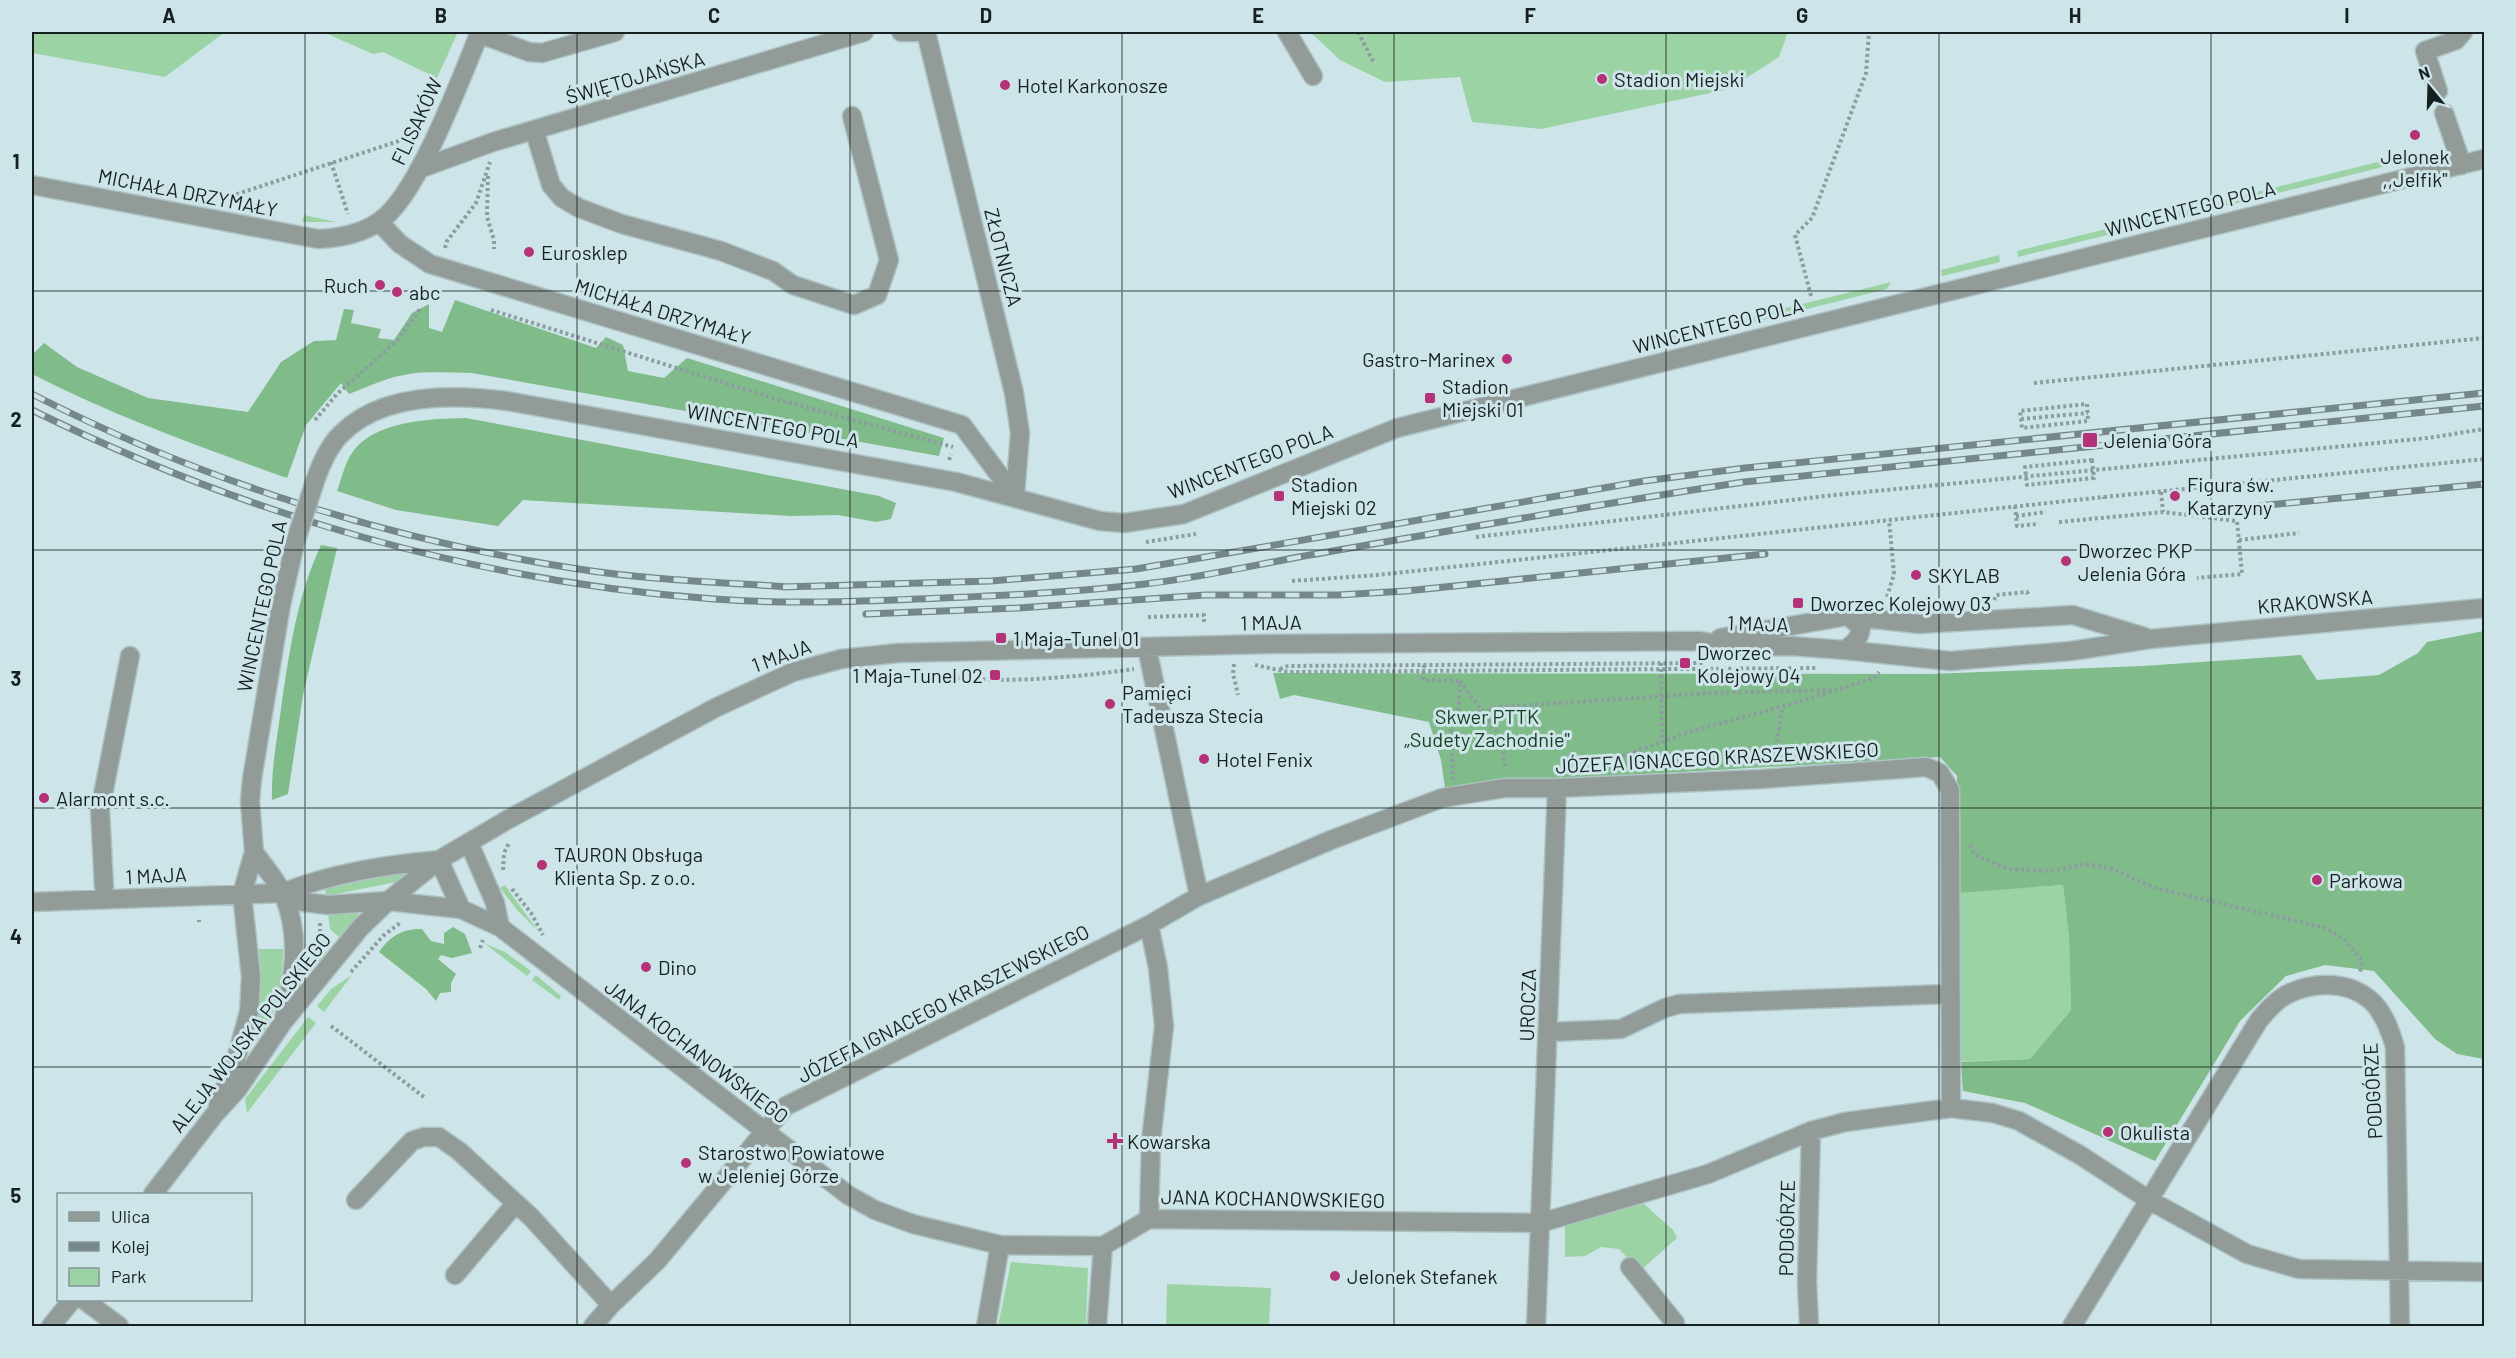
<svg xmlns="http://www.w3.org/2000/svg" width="2516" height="1358" font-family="Barlow,sans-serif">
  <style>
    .green { fill: #9cd3a5 }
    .forest { fill: #80bb8a }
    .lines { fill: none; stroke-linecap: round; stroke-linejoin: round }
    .minor-casing { stroke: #acc2c4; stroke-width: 21 }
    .path { stroke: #8b9d9f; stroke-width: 4; stroke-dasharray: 3 3; stroke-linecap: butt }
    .minor { stroke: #929b98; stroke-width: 18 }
    .rail-casing { stroke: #768789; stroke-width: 7 }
    .rail { stroke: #cde5e8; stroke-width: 4.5; stroke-dasharray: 14; stroke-linecap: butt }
    .minor-bridge-casing { stroke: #acc2c4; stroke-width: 21; stroke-linecap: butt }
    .minor-bridge { stroke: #929b98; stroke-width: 18 }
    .grid { fill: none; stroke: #172021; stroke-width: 1.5; stroke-opacity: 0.55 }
    .poi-dot { fill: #b53178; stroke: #cde5e8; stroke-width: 2 }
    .labels { text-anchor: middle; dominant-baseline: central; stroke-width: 6; stroke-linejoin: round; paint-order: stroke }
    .street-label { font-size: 20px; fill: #172021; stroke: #cde5e8 }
    .poi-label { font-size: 20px; fill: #172021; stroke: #cde5e8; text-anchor: start }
    .park-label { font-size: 20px; fill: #133f1e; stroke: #cde5e8 }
    .neatline { fill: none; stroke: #172021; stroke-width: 2 }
    .grid-label { font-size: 20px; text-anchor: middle; font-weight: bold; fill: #172021 }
  </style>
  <rect width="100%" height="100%" fill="#cde5e8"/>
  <path class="green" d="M 32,32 L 225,32 L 165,77 L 32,53 Z
    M 323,32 L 458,32 L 437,78 L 383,52 L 373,54 Z
    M 1310,32 L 1788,32 L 1779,57 L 1729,89 L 1541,129 L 1472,122 L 1460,77 L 1385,82 L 1340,60 Z
    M 2398,157 L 2399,163 L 2018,257 L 2017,251 Z
    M 304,215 L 336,222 L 302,222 Z
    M 1999,255 L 2000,262 L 1942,276 L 1941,270 Z
    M 1891,282 L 1887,289 L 1723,330 L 1722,324 Z
    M 1700,329 L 1702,335 L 1635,351 L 1638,344 Z
    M 399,873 L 404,876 L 401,881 L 326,896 L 325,889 Z
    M 505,885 L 538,931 L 517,910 L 500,888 Z
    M 2063,885 L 2069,937 L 2071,1010 L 2030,1059 L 1950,1062 L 1950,893 Z
    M 359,911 L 358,916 L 340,938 L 330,929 L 328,914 Z
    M 484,943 L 505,952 L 531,971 L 527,976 Z
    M 259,949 L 283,949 C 283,978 278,1018 257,1039 L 254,1036 L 260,995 Z
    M 308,949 L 323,950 L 328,954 L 307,980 Z
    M 352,975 L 324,1012 L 317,1006 L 331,989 Z
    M 536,975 L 561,996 L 559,1000 L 532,980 Z
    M 308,1017 L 316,1023 L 247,1113 L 245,1099 Z
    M 1643,1203 L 1673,1230 L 1677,1238 L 1640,1271 L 1619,1249 L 1601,1247 L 1585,1256 L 1565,1257 L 1565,1226 Z
    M 1011,1262 L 1088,1268 L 1086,1326 L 998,1326 Z
    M 1167,1284 L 1271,1288 L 1269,1326 L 1166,1326 Z"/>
  <path class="forest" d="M 455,300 L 596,348 L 606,337 L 623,345 L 628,371 L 664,378 L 687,358 L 944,438 L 939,456 L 472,373 C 451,373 430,371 409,374 C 388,377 369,386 349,394 L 341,383 L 306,425 L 287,478 C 200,447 114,416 32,374 L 32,355 L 44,343 L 77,367 L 148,398 L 248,412 L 281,362 L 314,341 L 336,340 L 344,309 L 354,310 L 351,323 L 381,329 L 378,338 L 394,340 L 412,313 L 429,304 L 429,328 L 442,332 Z
    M 466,418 L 879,496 L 896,503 L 891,519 L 876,522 L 838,515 L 790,516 L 523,500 L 498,526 L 396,510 L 337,491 C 341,480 344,467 350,456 C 371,420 430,419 466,418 Z
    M 321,545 L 337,548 L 303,695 L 288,794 L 272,800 C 271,769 277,739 281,709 C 289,653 297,596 321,545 Z
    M 2484,631 L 2484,1059 L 2457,1054 L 2435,1039 L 2374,971 L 2325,965 L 2286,976 L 2240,1021 L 2155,1161 L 2025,1103 L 1963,1091 L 1961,1062 L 2030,1059 L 2071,1010 L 2069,937 L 2063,885 L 1957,893 L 1957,776 L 1940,757 L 1560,779 L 1498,779 L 1445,788 L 1441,760 L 1429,722 L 1294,695 L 1280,699 L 1273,673 L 1929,674 L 2143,666 L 2301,655 L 2317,680 L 2379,675 L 2418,653 L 2427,642 Z
    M 453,927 L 465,934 L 472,953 L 452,958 L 441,955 L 438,959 L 456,974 L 451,983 L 451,992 L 440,993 L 436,1001 L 426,989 L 379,952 C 390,936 402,929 422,929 L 431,941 L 444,944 L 444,933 Z"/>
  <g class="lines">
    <g class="minor-casing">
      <path id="minor" d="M 901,32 L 919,32
        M 926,32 L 1014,393 L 1020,433 L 1015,496
        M 1287,32 L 1313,76
        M 480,34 L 529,52 L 542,53 L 615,32
        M 2438,91 L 2425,51 L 2456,40 L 2463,32
        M 2444,113 L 2462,165
        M 537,139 L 551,185 L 562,198 L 579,208 L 622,224 L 721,251 L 773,271 L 793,285 L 854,305 L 877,295 L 889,260 L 852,116
        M 419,169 L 493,142 L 864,32
        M 32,185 L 318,239 C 340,238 362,234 380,221 C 418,195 461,78 480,32
        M 379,222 L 400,244 L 430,264 L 962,425 L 1015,496
        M 315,481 C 321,464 328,447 341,434 C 382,392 454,394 507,401 L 956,482 L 1100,521 L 1124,523 L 1184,514 L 1397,428 L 2484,159
        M 1720,638 L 1848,616 L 1919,624 L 2073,615 L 2145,637
        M 1147,648 L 1199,896
        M 1845,650 C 1854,643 1860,639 1861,627 L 1848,616
        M 469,843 L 495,903 L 500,927
        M 254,852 C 263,865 276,879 283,894 C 301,934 294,977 284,1018
        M 439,860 L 461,909
        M 104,887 L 100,810 L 130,656
        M 282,893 L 303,902 L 328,905 L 388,901 L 461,909 L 500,927 L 848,1195 L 875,1210 L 913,1224 L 1000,1245 L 1103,1246 L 1149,1219 L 1540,1223 L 1708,1174 L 1811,1131 L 1845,1122 L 1951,1108 L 1993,1113 L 2019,1121 L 2080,1155 L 2149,1200 L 2247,1254 L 2299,1269 L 2484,1272
        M 32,902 L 282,893 C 333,873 385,865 439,860
        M 1549,1032 L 1621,1029 L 1665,1008 L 1679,1004 L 1949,994
        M 218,1106 L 236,1059 L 249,1012 L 251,977 L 242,894 L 254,852 L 250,801 L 252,779 L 281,605 L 295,543
        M 153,1194 L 214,1115 L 237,1090 L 283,1022 L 360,928 L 388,901 L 439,860 L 507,820 L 717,707 L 793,672 L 841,659 L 898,653 L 1267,644 L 1700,641 L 1734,647 L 1791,646 L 1845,650 L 1950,661 L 2071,651 L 2150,639 L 2484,608
        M 356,1200 L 412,1141 L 424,1137 L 439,1137 L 459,1151 L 531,1217 L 611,1305
        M 1149,1219 L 1151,1141 L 1164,1026 L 1158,968 L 1149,925
        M 1630,1267 L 1675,1323 L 1675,1326
        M 455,1275 L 515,1204
        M 84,1300 L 119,1326
        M 51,1326 L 72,1300
        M 593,1326 L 611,1305 L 657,1261 L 786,1106 L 1149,925 L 1199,896 L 1331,840 L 1442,798 L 1505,788 L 1557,788 L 1762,779 L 1926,767 L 1940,773 L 1950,790 L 1951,1108
        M 986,1326 L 1000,1245
        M 1097,1326 L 1103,1246
        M 1536,1326 L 1557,788
        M 1809,1326 L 1807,1281 L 1811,1131
        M 2072,1326 L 2259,1020 C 2267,1011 2275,1001 2286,995 C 2310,982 2346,980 2369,999 C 2383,1010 2390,1030 2395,1047 L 2400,1326"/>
    </g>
    <path class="path" d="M 1358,32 L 1374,63
      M 331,162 L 348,214
      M 488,176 L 487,217 L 494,240 L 494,249
      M 225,198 L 414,136
      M 445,248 L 447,241 L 476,203 L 490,162
      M 1811,296 L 1795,235 L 1812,218 L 1866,73 L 1869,32
      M 491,310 L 776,399 L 953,447
      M 2034,383 L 2484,338
      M 2087,404 L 2088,421 L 2022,428 L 2020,411 Z
      M 2021,419 L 2088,413
      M 315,420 L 337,394 L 397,341 L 420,309
      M 949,460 L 951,454
      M 2092,460 L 2094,478 L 2027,485 L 2025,467 Z
      M 2161,492 L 2163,512
      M 2104,497 L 2484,459
      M 2015,506 L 2017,526 L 2039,524
      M 2016,516 L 2046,512
      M 2059,522 L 2163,512 L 2237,521 L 2242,574 L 2197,578
      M 1476,537 L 1834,495 L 2428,438 L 2484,429
      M 2239,540 L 2299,533
      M 1146,542 L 1196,534
      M 1292,581 L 1377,575 L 2104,497 L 2104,499
      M 1887,597 L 1894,574 L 1889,520
      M 1994,600 L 1996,595 L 2027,592 L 2029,596
      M 1148,617 L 1204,615 L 1204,623
      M 1661,663 L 1662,742
      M 1234,664 L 1233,673 L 1238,695
      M 1255,665 L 1288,672 L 1817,668
      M 1424,665 L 1423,680 L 1460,681
      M 1280,669 L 1288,666 L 1704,663
      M 923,673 C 985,686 1071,678 1134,669
      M 1460,681 L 1501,737 L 1505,769
      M 1458,716 L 1500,707 L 1711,693 L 1834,690
      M 1771,759 L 1776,746 L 1783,706
      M 1608,767 L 1620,757 L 1689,732 L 1802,701 L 1874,678 L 1879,672
      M 1453,780 L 1451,725 L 1458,716 L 1460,682
      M 1970,845 L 1975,855 L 2009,869 L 2052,871 L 2085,864 L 2113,869 L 2155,888 L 2326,928 L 2345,940 L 2362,961 L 2360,973
      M 503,870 L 504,853 L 509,843
      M 512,889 L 531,913 L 543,935
      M 199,920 L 199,922
      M 320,944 L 320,922
      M 480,948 L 483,940
      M 351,972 L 383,936 L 400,923
      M 331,1026 L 424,1097"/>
    <use href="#minor" class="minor"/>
    <g class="rail-casing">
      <path id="rail" d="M 32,394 C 202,481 389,540 578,569 C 648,580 719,582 790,587
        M 32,410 C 245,515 477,582 714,599 C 782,604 849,602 917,599 C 993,596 1069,593 1145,584 C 1206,577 1267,562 1327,552 C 1466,528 1605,503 1744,482 L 2484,406
        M 2258,506 L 2484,484
        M 783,587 L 991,581 L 1136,569 L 1644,481 L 1745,468 L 2484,393
        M 866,614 L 1018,608 L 1206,595 L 1338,595 L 1406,591 L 1765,554"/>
    </g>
    <use href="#rail" class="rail"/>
    <g class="minor-bridge-casing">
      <path id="minor-bridge" d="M 295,543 L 315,481"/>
    </g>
    <use href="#minor-bridge" class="minor-bridge"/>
  </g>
  <path class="grid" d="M 305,32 L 305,1326M 577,32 L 577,1326M 850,32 L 850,1326M 1122,32 L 1122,1326M 1394,32 L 1394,1326M 1666,32 L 1666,1326M 1939,32 L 1939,1326M 2211,32 L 2211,1326M 32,291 L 2484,291M 32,550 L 2484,550M 32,808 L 2484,808M 32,1067 L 2484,1067"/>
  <g class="poi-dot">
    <circle cx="1602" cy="79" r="6"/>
    <circle cx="1005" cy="85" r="6"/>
    <circle cx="2415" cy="135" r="6"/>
    <circle cx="529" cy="252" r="6"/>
    <circle cx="380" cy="285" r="6"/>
    <circle cx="397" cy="292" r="6"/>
    <circle cx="1507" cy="359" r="6"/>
    <rect x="1424" y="392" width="12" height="12" rx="3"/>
    <rect x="2082" y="432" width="16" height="16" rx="3"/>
    <rect x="1273" y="490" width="12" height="12" rx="3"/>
    <circle cx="2175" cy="496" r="6"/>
    <circle cx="2066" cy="561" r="6"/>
    <circle cx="1916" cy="575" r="6"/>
    <rect x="1792" y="597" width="12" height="12" rx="3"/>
    <rect x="995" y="632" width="12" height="12" rx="3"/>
    <rect x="1679" y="657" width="12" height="12" rx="3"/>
    <rect x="989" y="669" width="12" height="12" rx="3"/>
    <circle cx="1110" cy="704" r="6"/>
    <circle cx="1204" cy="759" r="6"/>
    <circle cx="44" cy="798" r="6"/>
    <circle cx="542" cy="865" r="6"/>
    <circle cx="2317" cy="880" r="6"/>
    <circle cx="646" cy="967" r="6"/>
    <circle cx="2108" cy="1132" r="6"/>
    <path d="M1112 1132h6v6h6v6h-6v6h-6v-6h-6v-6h6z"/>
    <circle cx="686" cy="1163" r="6"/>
    <circle cx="1335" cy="1276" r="6"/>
  </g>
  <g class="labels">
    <g class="street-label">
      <text transform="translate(635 77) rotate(-16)">ŚWIĘTOJAŃSKA</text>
      <text transform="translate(416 121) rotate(-65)">FLISAKÓW</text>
      <text transform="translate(188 192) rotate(11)">MICHAŁA DRZYMAŁY</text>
      <text transform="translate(2190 208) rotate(-14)">WINCENTEGO POLA</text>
      <text transform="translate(1004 257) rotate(76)">ZŁOTNICZA</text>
      <text transform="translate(663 311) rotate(17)">MICHAŁA DRZYMAŁY</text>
      <text transform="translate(1718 325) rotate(-14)">WINCENTEGO POLA</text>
      <text transform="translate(773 425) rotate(10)">WINCENTEGO POLA</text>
      <text transform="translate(1250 461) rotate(-21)">WINCENTEGO POLA</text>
      <text transform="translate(2315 601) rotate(-5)">KRAKOWSKA</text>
      <text transform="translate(261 606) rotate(-78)">WINCENTEGO POLA</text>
      <text transform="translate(1271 622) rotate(-1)">1 MAJA</text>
      <text transform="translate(1758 623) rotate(2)">1 MAJA</text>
      <text transform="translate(781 655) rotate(-20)">1 MAJA</text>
      <text transform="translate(1717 757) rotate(-3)">JÓZEFA IGNACEGO KRASZEWSKIEGO</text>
      <text transform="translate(156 875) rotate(-3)">1 MAJA</text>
      <text transform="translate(943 1003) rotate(-27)">JÓZEFA IGNACEGO KRASZEWSKIEGO</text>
      <text transform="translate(1527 1005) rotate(-88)">UROCZA</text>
      <text transform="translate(250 1032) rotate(-52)">ALEJA WOJSKA POLSKIEGO</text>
      <text transform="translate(697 1051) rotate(37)">JANA KOCHANOWSKIEGO</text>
      <text transform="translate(2372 1091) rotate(-93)">PODGÓRZE</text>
      <text transform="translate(1273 1198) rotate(1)">JANA KOCHANOWSKIEGO</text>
      <text transform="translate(1786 1228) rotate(-89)">PODGÓRZE</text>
    </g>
    <g class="poi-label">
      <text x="1614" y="79">Stadion Miejski</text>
      <text x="1017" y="85">Hotel Karkonosze</text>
      <text x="2415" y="156" text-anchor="middle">Jelonek<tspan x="2415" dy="23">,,Jelfik"</tspan></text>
      <text x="541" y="252">Eurosklep</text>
      <text x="368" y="285" text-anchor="end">Ruch</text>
      <text x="409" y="292">abc</text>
      <text x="1495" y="359" text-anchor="end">Gastro-Marinex</text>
      <text x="1442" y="386">Stadion<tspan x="1442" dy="23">Miejski 01</tspan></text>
      <text x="2104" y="440">Jelenia Góra</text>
      <text x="1291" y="484">Stadion<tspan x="1291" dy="23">Miejski 02</tspan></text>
      <text x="2187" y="484">Figura św.<tspan x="2187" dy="23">Katarzyny</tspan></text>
      <text x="2078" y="550">Dworzec PKP<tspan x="2078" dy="23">Jelenia Góra</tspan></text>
      <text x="1928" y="575">SKYLAB</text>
      <text x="1810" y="603">Dworzec Kolejowy 03</text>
      <text x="1013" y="638">1 Maja-Tunel 01</text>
      <text x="1697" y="652">Dworzec<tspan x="1697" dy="23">Kolejowy 04</tspan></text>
      <text x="983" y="675" text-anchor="end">1 Maja-Tunel 02</text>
      <text x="1122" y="692">Pamięci<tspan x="1122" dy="23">Tadeusza Stecia</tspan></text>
      <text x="1216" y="759">Hotel Fenix</text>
      <text x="56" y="798">Alarmont s.c.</text>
      <text x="554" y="854">TAURON Obsługa<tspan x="554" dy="23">Klienta Sp. z o.o.</tspan></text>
      <text x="2329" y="880">Parkowa</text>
      <text x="658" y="967">Dino</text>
      <text x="2120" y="1132">Okulista</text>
      <text x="1127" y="1141">Kowarska</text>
      <text x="698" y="1152">Starostwo Powiatowe<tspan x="698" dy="23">w Jeleniej Górze</tspan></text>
      <text x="1347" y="1276">Jelonek Stefanek</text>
    </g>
    <g class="park-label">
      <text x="1487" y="716">Skwer PTTK<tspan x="1487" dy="23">„Sudety Zachodnie"</tspan></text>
    </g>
  </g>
  <rect width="2516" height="1358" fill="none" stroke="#cde5e8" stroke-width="66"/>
  <rect x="57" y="1193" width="195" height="108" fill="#cde5e8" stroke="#849698" stroke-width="1.5"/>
  <rect x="69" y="1212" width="30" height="9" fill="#929b98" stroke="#849698" stroke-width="1.5"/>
  <text x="111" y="1223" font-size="18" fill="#172021">Ulica</text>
  <rect x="69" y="1242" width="30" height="9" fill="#768789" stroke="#849698" stroke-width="1.5"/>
  <text x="111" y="1253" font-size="18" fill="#172021">Kolej</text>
  <rect x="69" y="1268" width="30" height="18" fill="#9cd3a5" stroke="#849698" stroke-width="1.5"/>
  <text x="111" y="1283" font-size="18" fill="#172021">Park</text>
  <g transform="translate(2429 87) rotate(341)" stroke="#cde5e8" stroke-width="4.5" paint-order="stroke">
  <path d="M0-4.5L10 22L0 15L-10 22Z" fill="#172021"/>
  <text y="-9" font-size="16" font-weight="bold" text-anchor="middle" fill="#172021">N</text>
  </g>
  <rect x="33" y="33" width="2450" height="1292" class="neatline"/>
  <g class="grid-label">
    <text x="169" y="23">A</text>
    <text x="441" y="23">B</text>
    <text x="714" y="23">C</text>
    <text x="986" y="23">D</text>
    <text x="1258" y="23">E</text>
    <text x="1530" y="23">F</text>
    <text x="1802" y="23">G</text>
    <text x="2075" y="23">H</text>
    <text x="2347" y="23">I</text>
    <text x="16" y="169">1</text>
    <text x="16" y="427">2</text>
    <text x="16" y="686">3</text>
    <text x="16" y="944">4</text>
    <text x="16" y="1203">5</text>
  </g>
</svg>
